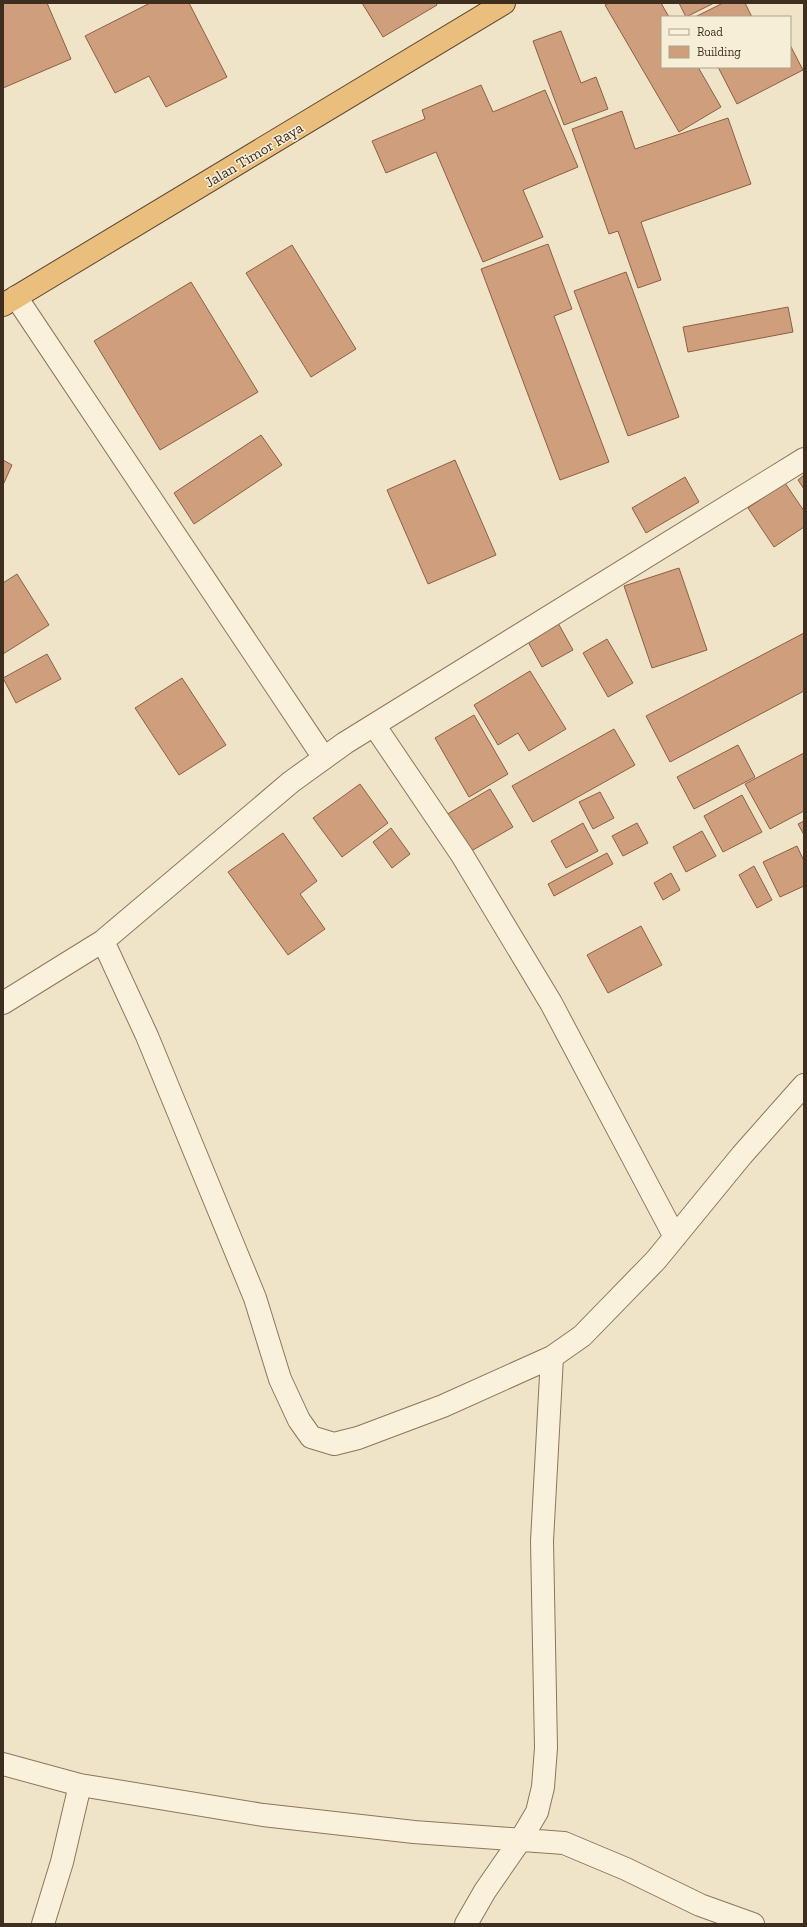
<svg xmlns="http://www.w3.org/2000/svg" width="807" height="1927" font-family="'Zilla Slab',serif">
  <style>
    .building { fill: #cf9f7d; stroke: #8d5f41 }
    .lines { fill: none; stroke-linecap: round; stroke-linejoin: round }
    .minor-casing { stroke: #8d765c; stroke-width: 24 }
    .tertiary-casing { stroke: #8d765c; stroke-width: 24 }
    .trunk-casing { stroke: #5b4430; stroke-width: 24 }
    .minor { stroke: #faf1dc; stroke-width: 22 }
    .tertiary { stroke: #faf1dc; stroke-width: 22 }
    .trunk { stroke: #eabe7c; stroke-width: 22 }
    .labels { text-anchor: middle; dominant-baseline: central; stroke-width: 3; stroke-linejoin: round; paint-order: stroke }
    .street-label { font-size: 15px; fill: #3d2e20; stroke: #f7eed8 }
  </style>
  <rect width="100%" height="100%" fill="#f0e4c8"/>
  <path class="building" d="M 3,3 L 47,3 L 71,59 L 3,88 Z
    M 150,3 L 189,3 L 227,77 L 166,107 L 149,76 L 115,93 L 85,36 Z
    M 362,3 L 436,3 L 437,5 L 383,37 Z
    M 609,3 L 661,3 L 669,17 L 662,17 L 662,67 L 698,67 L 721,107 L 679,132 L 605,5 Z
    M 679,3 L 714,3 L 686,17 Z
    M 723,3 L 745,3 L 752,17 L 695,17 Z
    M 561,31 L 581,83 L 596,77 L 608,109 L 564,125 L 533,41 Z
    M 790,45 L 803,70 L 737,104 L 718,67 L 790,67 Z
    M 481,85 L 493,112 L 545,90 L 578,167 L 523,190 L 543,237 L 483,262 L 436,152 L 386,173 L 372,141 L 425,119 L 422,110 Z
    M 622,111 L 635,149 L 728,118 L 751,184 L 641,222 L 661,280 L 638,288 L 618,231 L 609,234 L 572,129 Z
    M 548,244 L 572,309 L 554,316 L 609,462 L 560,480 L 481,269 Z
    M 292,245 L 356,349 L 311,377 L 246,273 Z
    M 626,272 L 679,417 L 628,436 L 574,291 Z
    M 191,282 L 258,392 L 160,450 L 94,341 Z
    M 788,307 L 793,332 L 688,352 L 683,327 Z
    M 261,435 L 282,465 L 194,524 L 174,493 Z
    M 3,460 L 12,465 L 3,485 Z
    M 455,460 L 496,555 L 428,584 L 387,490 Z
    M 804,475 L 804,489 L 798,480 Z
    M 685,477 L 699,502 L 646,533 L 632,508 Z
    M 785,483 L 804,511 L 804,527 L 774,547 L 748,508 Z
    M 679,568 L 707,650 L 652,668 L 624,586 Z
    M 17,574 L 49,625 L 3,654 L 3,583 Z
    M 558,623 L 573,650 L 542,667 L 527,640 Z
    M 804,633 L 804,691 L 670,762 L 646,716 Z
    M 607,639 L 633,683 L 608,697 L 583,653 Z
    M 47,654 L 61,679 L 16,703 L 3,678 Z
    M 530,671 L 566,729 L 529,751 L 518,733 L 498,745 L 474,705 Z
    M 182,678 L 226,745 L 179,775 L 135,708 Z
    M 474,715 L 508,774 L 469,797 L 435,738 Z
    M 614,729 L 635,765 L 533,822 L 512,786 Z
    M 738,745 L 755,777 L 694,809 L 677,777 Z
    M 804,753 L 804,811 L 770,829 L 745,784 Z
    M 360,784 L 388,823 L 342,857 L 313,818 Z
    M 490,789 L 513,827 L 466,854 L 444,816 Z
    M 600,792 L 614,818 L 593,829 L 579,802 Z
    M 742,795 L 762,832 L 723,852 L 704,816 Z
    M 804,821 L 804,835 L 798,824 Z
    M 583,823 L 598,851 L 566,868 L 551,841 Z
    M 637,823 L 648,843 L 623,856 L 612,836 Z
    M 391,828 L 410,854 L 392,868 L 373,842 Z
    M 702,831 L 716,856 L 686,872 L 673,847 Z
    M 283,833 L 317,881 L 300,894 L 325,929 L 288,955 L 228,872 Z
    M 797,846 L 804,861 L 804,886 L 780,897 L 763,862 Z
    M 607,853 L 613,864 L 554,896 L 548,884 Z
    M 754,866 L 772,900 L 757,908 L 739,875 Z
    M 671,873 L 680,890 L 663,900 L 654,883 Z
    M 641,926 L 662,965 L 608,993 L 587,955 Z"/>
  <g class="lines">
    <g class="minor-casing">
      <path id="minor" d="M 374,725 L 462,855 L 551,1003 L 675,1237
        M 103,941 L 147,1036 L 255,1298 L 280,1379 L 299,1420 L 311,1437 L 334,1444 L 358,1438 L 443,1406 L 552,1357 L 582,1336 L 656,1260 L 742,1155 L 804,1085
        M 3,1003 L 103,941 L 291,782 L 345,743 L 804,459
        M 3,1764 L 80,1785 L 263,1815 L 414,1832 L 564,1843 L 626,1869 L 700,1905 L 753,1924
        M 43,1924 L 62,1862 L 80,1785
        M 466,1924 L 485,1891 L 521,1839 L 537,1812 L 543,1787 L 546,1748 L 542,1541 L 552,1357"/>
    </g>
    <g class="tertiary-casing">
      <path id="tertiary" d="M 16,297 L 324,758"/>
    </g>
    <g class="trunk-casing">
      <path id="trunk" d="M 3,305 L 504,3"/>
    </g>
    <use href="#minor" class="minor"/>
    <use href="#tertiary" class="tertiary"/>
    <use href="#trunk" class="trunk"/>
  </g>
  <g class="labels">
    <g class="street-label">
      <text transform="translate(254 155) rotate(-31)">Jalan Timor Raya</text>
    </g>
  </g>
  <rect width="807" height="1927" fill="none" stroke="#3d2e20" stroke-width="8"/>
  <rect x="661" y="16" width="130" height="52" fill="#f7eed8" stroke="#ada18e"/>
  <rect x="669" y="29" width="20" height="6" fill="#faf1dc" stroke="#ada18e"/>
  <text x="697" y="36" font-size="12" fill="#3d2e20">Road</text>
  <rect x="669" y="46" width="20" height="12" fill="#cf9f7d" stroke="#ada18e"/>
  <text x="697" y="56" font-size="12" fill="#3d2e20">Building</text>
</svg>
